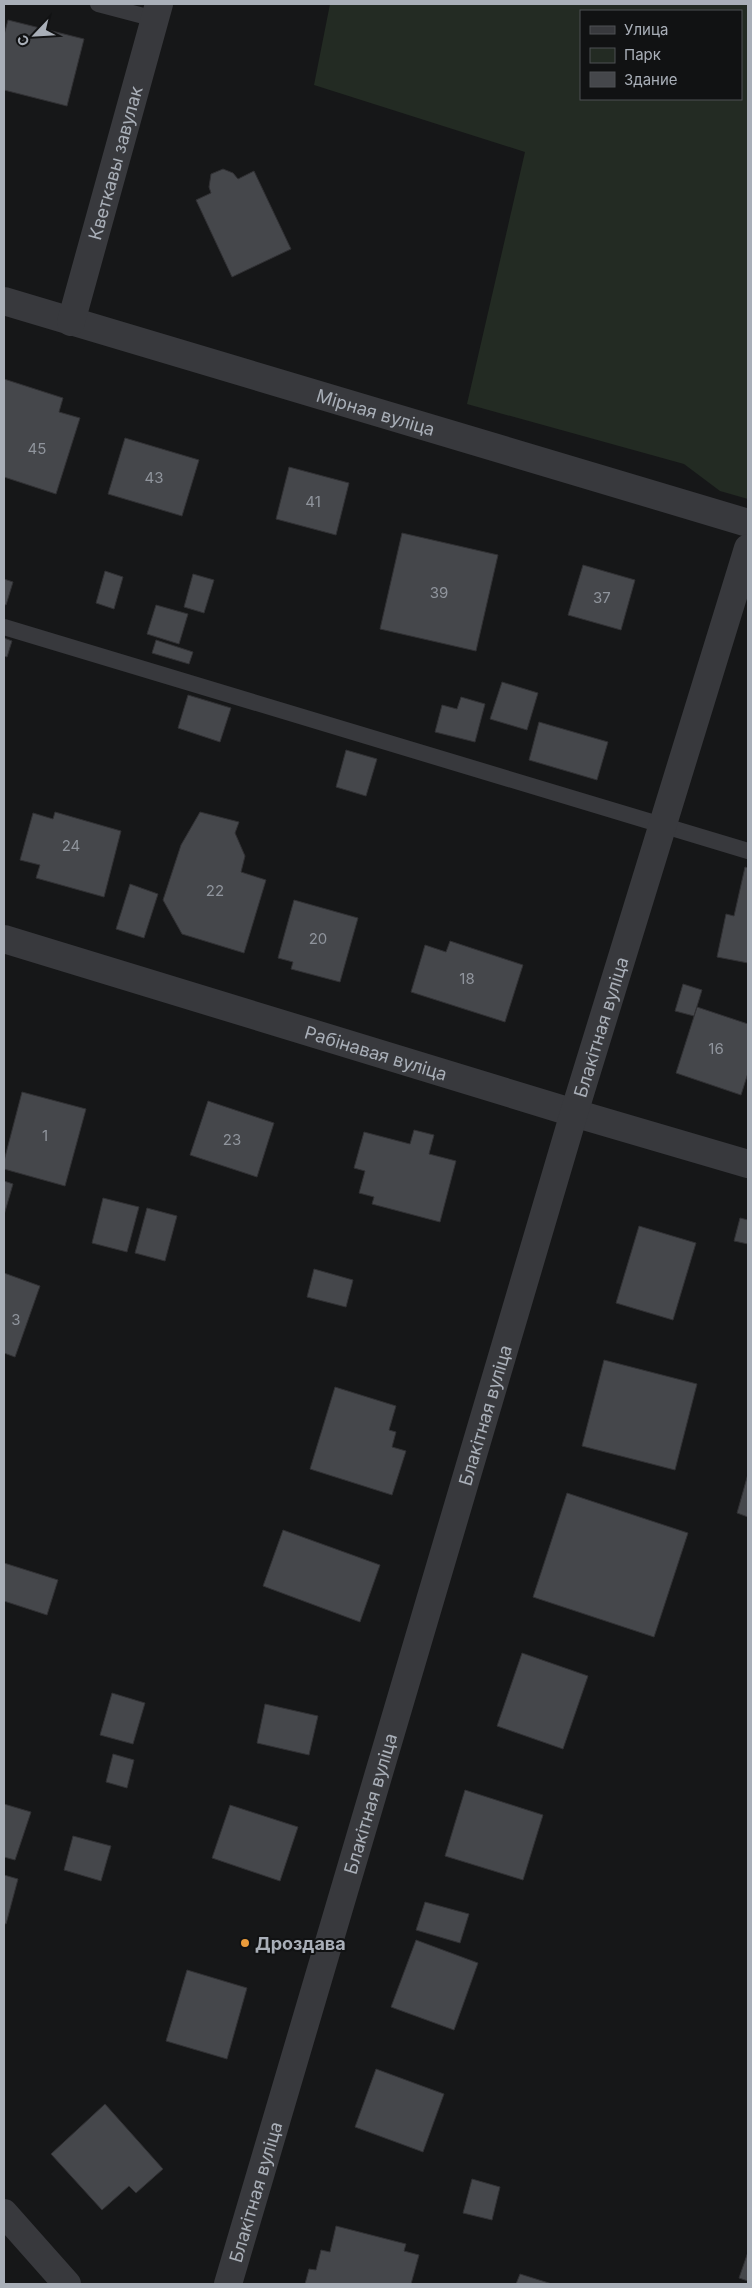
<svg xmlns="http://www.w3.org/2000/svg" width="752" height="2288" font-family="Inter,sans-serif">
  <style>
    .green { fill: #232b23; fill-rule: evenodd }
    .building { fill: #45474b; stroke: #313134 }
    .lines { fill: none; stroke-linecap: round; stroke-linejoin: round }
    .lane { stroke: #38393d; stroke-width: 16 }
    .street { stroke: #38393d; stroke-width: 28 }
    .poi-dot { fill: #ec9c3b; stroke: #111213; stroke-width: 2 }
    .labels { text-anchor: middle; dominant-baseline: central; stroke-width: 4; stroke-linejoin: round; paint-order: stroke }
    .number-label { font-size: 15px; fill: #90959d }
    .street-label { font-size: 18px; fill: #a9afb8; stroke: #111213 }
    .poi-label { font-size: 18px; font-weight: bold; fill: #a9afb8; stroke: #111213; text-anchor: start }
  </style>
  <rect width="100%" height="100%" fill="#161718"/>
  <path class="green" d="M 330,4 L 748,4 L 748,499 L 720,491 L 684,464 L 467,404 L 525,152 L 314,85 ZM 581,11 L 741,11 L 741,99 L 581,99 Z"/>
  <path class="building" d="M 8,20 L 84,39 L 67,106 L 4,90 L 4,35 Z
    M 223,169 L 233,173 L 238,179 L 254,171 L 291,249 L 232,277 L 196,200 L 211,193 L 209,187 L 211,174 Z
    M 4,379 L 63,398 L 59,412 L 80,418 L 56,494 L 4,477 Z
    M 125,438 L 199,460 L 182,516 L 108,494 Z
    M 289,467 L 349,483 L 336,535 L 276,519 Z
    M 402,533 L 498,555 L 476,651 L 380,629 Z
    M 583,565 L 635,580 L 621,630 L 568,615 Z
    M 105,571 L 123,577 L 114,609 L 96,603 Z
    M 193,574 L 214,580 L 204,613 L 184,607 Z
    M 4,579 L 13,582 L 6,605 L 4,604 Z
    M 156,605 L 188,614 L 179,644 L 147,634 Z
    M 4,638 L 12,641 L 7,657 L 4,656 Z
    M 156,640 L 193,652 L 189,664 L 152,653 Z
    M 502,682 L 538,693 L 527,730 L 490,719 Z
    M 188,695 L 231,708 L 220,742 L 178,728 Z
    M 461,697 L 485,704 L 475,742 L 435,732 L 442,705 L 457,709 Z
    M 539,722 L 608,742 L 597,780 L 529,760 Z
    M 346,750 L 377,759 L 366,796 L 336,787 Z
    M 55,812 L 121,831 L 104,897 L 36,878 L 40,865 L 20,860 L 33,813 L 53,819 Z
    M 200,812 L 239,822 L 235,833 L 245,856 L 241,872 L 266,880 L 244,953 L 182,934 L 163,900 L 181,845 Z
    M 745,867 L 748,868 L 748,963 L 717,957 L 726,914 L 734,916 Z
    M 130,884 L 158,894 L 144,938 L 116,929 Z
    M 294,900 L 358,918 L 340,982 L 291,969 L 293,962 L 278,958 Z
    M 450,941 L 523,965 L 505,1022 L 411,992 L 425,945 L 446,952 Z
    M 683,984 L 702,990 L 694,1016 L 675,1011 Z
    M 697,1007 L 748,1024 L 748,1073 L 741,1095 L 676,1073 Z
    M 22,1092 L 86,1109 L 65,1186 L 4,1169 L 4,1161 Z
    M 208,1101 L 274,1123 L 257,1177 L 190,1155 Z
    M 414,1130 L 434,1135 L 429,1154 L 456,1161 L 440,1222 L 372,1204 L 374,1197 L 359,1193 L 365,1171 L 354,1168 L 364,1132 L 410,1144 Z
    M 4,1181 L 13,1184 L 4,1215 Z
    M 103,1198 L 139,1207 L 127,1252 L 92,1243 Z
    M 147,1208 L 177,1216 L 165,1261 L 135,1253 Z
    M 740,1218 L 748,1220 L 748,1244 L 734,1241 Z
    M 639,1226 L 696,1243 L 673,1320 L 616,1303 Z
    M 314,1269 L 353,1280 L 346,1307 L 307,1297 Z
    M 4,1273 L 40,1286 L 15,1357 L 4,1353 Z
    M 604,1360 L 697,1384 L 675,1470 L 582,1446 Z
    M 335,1387 L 396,1406 L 389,1430 L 396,1432 L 392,1447 L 406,1451 L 392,1495 L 310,1469 Z
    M 748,1474 L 748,1517 L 737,1513 Z
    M 567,1493 L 688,1533 L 654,1637 L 533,1597 Z
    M 283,1530 L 380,1565 L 360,1622 L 263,1586 Z
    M 4,1563 L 58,1580 L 47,1615 L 4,1601 Z
    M 522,1653 L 588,1676 L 563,1749 L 497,1726 Z
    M 112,1693 L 145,1703 L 133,1744 L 100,1735 Z
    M 265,1704 L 318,1716 L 309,1755 L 257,1743 Z
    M 113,1754 L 134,1760 L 127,1788 L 106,1782 Z
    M 465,1790 L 543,1815 L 523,1880 L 445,1856 Z
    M 4,1804 L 31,1812 L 15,1860 L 4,1857 Z
    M 230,1805 L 298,1827 L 280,1881 L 212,1858 Z
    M 73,1836 L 111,1846 L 101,1881 L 64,1870 Z
    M 4,1875 L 18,1879 L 6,1924 L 4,1923 Z
    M 425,1902 L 469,1914 L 460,1943 L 416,1930 Z
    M 416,1940 L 478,1963 L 454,2030 L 391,2007 Z
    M 187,1970 L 247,1988 L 227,2059 L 166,2041 Z
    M 376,2069 L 444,2094 L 423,2152 L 355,2127 Z
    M 105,2104 L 163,2169 L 136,2193 L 129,2186 L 102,2210 L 51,2154 Z
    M 472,2179 L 500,2187 L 492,2220 L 463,2213 Z
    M 336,2226 L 406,2244 L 404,2251 L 419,2255 L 411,2284 L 305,2284 L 309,2269 L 316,2270 L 321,2250 L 330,2252 Z
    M 748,2252 L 748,2281 L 739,2278 Z
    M 520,2274 L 552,2284 L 516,2284 Z"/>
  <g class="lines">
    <path class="lane" d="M 98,4 L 155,19
      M 4,627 L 748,851"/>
    <g class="street">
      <path id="s1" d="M 4,301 L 748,523"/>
      <path id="s2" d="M 71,322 L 159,4"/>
      <path id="s3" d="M 4,939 L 574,1113 L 748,1164"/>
      <path d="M 4,2213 L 67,2284"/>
      <path id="s4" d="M 228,2284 L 574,1113 L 748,548"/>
    </g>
  </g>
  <circle class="poi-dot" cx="245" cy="1943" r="5"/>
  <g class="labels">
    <g class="number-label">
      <text x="37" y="448">45</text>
      <text x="154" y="477">43</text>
      <text x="313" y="501">41</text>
      <text x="439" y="592">39</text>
      <text x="602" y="597">37</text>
      <text x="71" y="845">24</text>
      <text x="215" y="890">22</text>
      <text x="318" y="938">20</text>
      <text x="467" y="978">18</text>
      <text x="716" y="1048">16</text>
      <text x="45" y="1135">1</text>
      <text x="232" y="1139">23</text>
      <text x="16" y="1319">3</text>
    </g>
    <g class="street-label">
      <text stroke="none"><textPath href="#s2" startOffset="165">Кветкавы завулак</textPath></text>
      <text stroke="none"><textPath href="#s1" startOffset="388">Мірная вуліца</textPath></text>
      <text stroke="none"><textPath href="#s4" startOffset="1311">Блакітная вуліца</textPath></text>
      <text stroke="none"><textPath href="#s3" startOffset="389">Рабінавая вуліца</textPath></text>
      <text stroke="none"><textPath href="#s4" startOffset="906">Блакітная вуліца</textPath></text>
      <text stroke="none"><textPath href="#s4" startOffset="501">Блакітная вуліца</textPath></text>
      <text stroke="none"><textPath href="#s4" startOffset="96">Блакітная вуліца</textPath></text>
    </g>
    <g class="poi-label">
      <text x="255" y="1943">Дроздава</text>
    </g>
  </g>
  <rect width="752" height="2288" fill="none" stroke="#a9afb8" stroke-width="10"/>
  <rect x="580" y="10" width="162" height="90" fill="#111213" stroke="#4e5155"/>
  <rect x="590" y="26" width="25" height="8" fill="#38393d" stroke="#4e5155"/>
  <text x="624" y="35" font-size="15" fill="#a9afb8">Улица</text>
  <rect x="590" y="48" width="25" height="15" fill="#232b23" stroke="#4e5155"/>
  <text x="624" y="60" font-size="15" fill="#a9afb8">Парк</text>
  <rect x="590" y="72" width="25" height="15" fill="#45474b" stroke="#4e5155"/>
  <text x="624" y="85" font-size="15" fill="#a9afb8">Здание</text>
  <g transform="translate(35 35) rotate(245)" stroke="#111213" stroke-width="4" paint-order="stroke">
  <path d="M0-4L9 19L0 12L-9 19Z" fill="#a9afb8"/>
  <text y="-8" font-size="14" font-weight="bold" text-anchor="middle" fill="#a9afb8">С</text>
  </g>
</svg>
